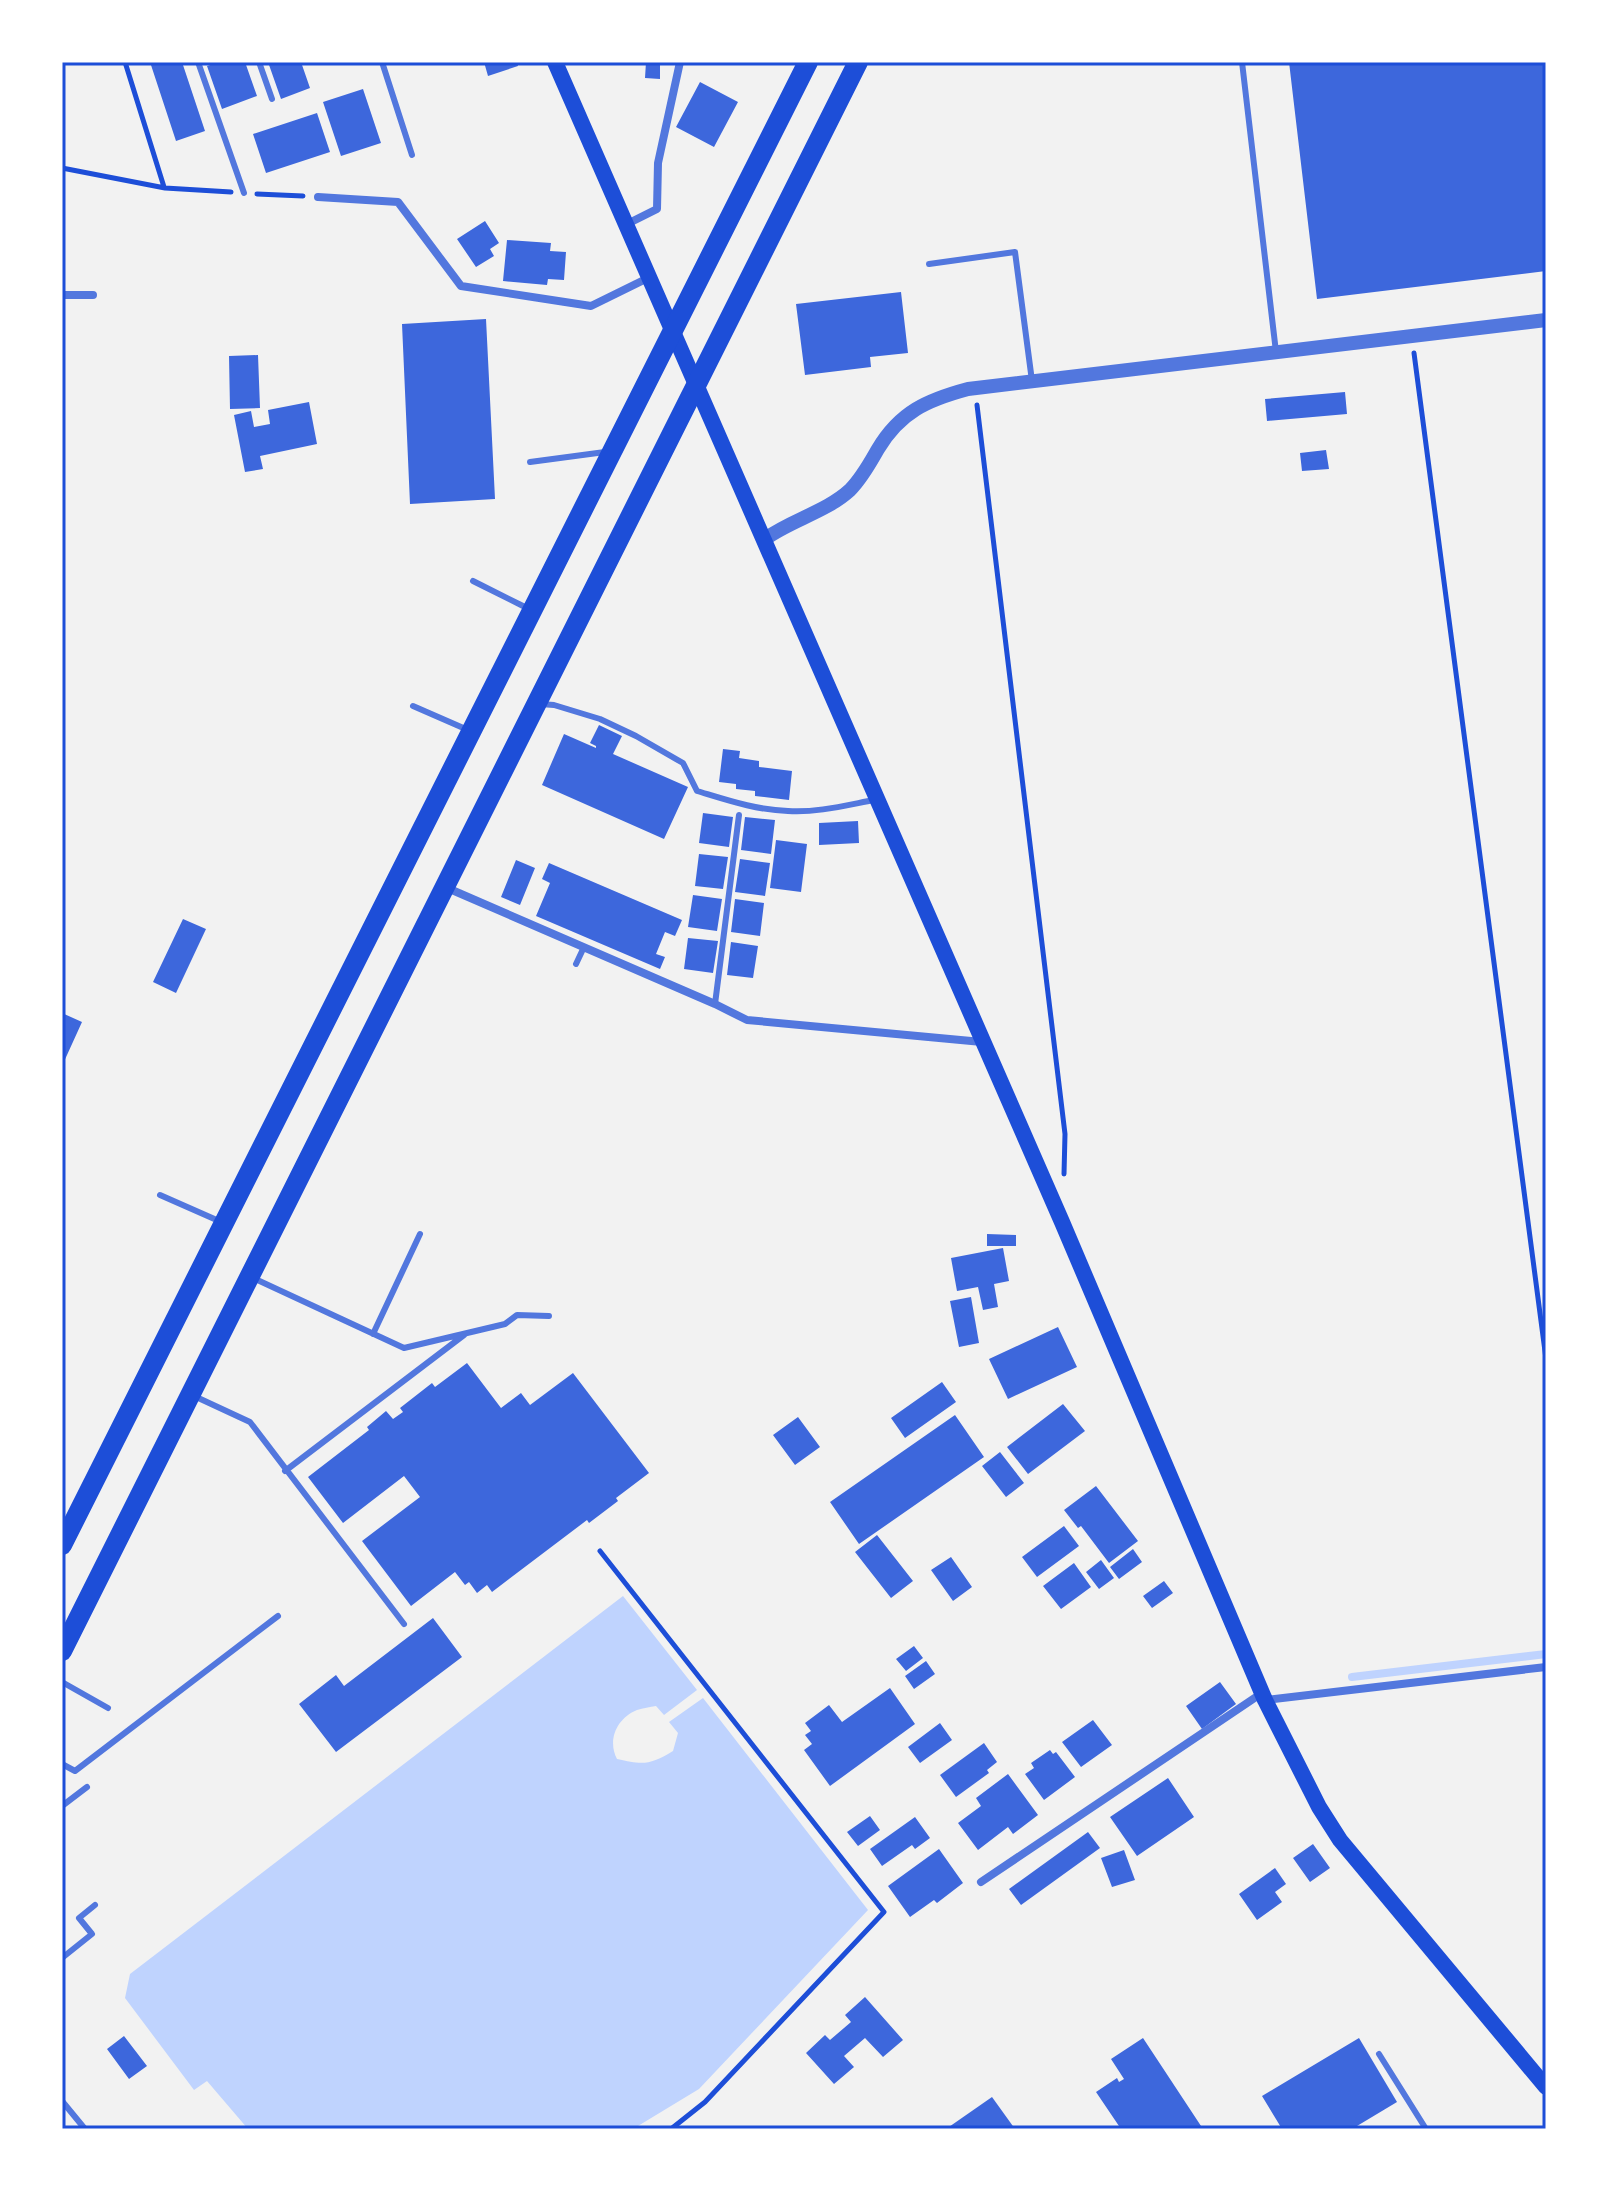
<svg xmlns="http://www.w3.org/2000/svg" width="1608" height="2191" font-family="'Golos Text',sans-serif">
  <style>
    .water { fill: #bfd3fe }
    .lines { fill: none; stroke-linecap: round; stroke-linejoin: round }
    .stream { stroke: #bfd3fe; stroke-width: 8 }
    .building { fill: #3d67dc }
    .path { stroke: #1d4ed8; stroke-width: 5 }
    .service { stroke: #5277de; stroke-width: 6 }
    .minor { stroke: #5277de; stroke-width: 8 }
    .tertiary { stroke: #5277de; stroke-width: 14 }
    .secondary { stroke: #1d4ed8; stroke-width: 16 }
    .trunk { stroke: #1d4ed8; stroke-width: 20 }
    .neatline { fill: none; stroke: #1d4ed8; stroke-width: 3 }
  </style>
  <rect width="100%" height="100%" fill="#f2f2f2"/>
  <path class="water" d="M 623,1596 L 697,1690 L 664,1715 L 656,1706 C 650,1707 643,1708 637,1710 C 617,1718 607,1740 617,1759 C 643,1765 650,1765 673,1751 L 678,1733 L 669,1722 L 703,1698 L 868,1910 L 699,2089 L 633,2129 L 248,2129 L 207,2081 L 194,2090 L 125,1998 L 130,1974 Z"/>
  <g class="lines">
    <path class="stream" d="M 1352,1677 L 1546,1654"/>
  </g>
  <path class="building" d="M 150,62 L 182,62 L 205,131 L 176,141 Z
    M 220,62 L 245,62 L 257,96 L 222,109 L 207,66 Z
    M 268,62 L 301,62 L 310,88 L 281,99 Z
    M 484,62 L 517,62 L 518,66 L 488,76 Z
    M 646,62 L 660,62 L 660,79 L 645,78 Z
    M 1289,62 L 1546,62 L 1546,271 L 1317,299 Z
    M 700,82 L 738,102 L 714,147 L 676,127 Z
    M 363,89 L 381,143 L 341,156 L 323,102 Z
    M 317,113 L 330,152 L 266,173 L 253,134 Z
    M 485,221 L 499,243 L 490,249 L 494,256 L 476,267 L 457,239 Z
    M 507,240 L 551,243 L 550,251 L 566,252 L 564,280 L 548,279 L 547,285 L 503,281 Z
    M 901,292 L 908,353 L 870,357 L 871,367 L 805,375 L 796,304 Z
    M 486,319 L 495,499 L 410,504 L 402,324 Z
    M 258,355 L 260,408 L 230,409 L 229,356 Z
    M 1345,392 L 1347,414 L 1267,421 L 1265,399 Z
    M 309,402 L 317,444 L 260,456 L 263,469 L 245,472 L 234,415 L 251,411 L 254,427 L 270,424 L 268,410 Z
    M 1326,450 L 1329,469 L 1302,471 L 1300,453 Z
    M 599,725 L 622,736 L 613,754 L 688,787 L 664,839 L 542,785 L 564,734 L 596,748 L 596,746 L 590,743 Z
    M 723,749 L 740,751 L 739,758 L 759,761 L 759,767 L 792,771 L 789,800 L 755,796 L 755,791 L 736,789 L 736,784 L 719,782 Z
    M 703,813 L 733,817 L 729,847 L 699,843 Z
    M 745,817 L 775,820 L 771,854 L 741,850 Z
    M 858,821 L 859,843 L 819,845 L 819,823 Z
    M 776,840 L 807,844 L 801,892 L 770,888 Z
    M 699,854 L 728,857 L 723,889 L 695,886 Z
    M 740,859 L 770,863 L 765,896 L 735,892 Z
    M 516,860 L 535,868 L 520,905 L 501,897 Z
    M 549,863 L 682,920 L 675,936 L 665,932 L 656,954 L 665,957 L 660,969 L 536,916 L 550,883 L 542,879 Z
    M 693,895 L 722,899 L 717,931 L 688,927 Z
    M 735,899 L 764,903 L 760,936 L 731,932 Z
    M 183,919 L 206,929 L 176,993 L 153,982 Z
    M 688,938 L 718,941 L 713,973 L 684,969 Z
    M 731,942 L 758,946 L 753,978 L 727,975 Z
    M 62,1013 L 82,1022 L 62,1066 Z
    M 987,1234 L 1016,1235 L 1016,1246 L 987,1246 Z
    M 1003,1248 L 1009,1281 L 994,1284 L 998,1307 L 983,1310 L 978,1287 L 957,1291 L 951,1258 Z
    M 971,1297 L 979,1343 L 959,1347 L 950,1301 Z
    M 1058,1327 L 1077,1367 L 1008,1399 L 989,1359 Z
    M 467,1363 L 501,1408 L 521,1393 L 530,1405 L 573,1373 L 649,1473 L 616,1498 L 618,1501 L 589,1523 L 587,1520 L 492,1592 L 487,1585 L 477,1593 L 469,1582 L 465,1585 L 455,1572 L 411,1606 L 362,1541 L 420,1497 L 404,1476 L 343,1523 L 308,1477 L 369,1430 L 367,1427 L 386,1411 L 393,1419 L 403,1412 L 400,1408 L 432,1383 L 435,1387 Z
    M 942,1382 L 956,1402 L 905,1438 L 891,1418 Z
    M 1063,1404 L 1085,1431 L 1028,1474 L 1007,1447 Z
    M 955,1415 L 984,1457 L 859,1544 L 830,1502 Z
    M 798,1417 L 820,1447 L 795,1465 L 773,1435 Z
    M 1000,1452 L 1024,1483 L 1006,1497 L 982,1466 Z
    M 1096,1486 L 1138,1541 L 1109,1563 L 1081,1526 L 1078,1528 L 1064,1510 Z
    M 1064,1526 L 1079,1546 L 1037,1577 L 1022,1557 Z
    M 877,1535 L 913,1581 L 891,1598 L 855,1552 Z
    M 1133,1549 L 1142,1562 L 1119,1579 L 1110,1567 Z
    M 951,1557 L 972,1587 L 953,1601 L 931,1570 Z
    M 1101,1560 L 1114,1578 L 1099,1589 L 1086,1572 Z
    M 1074,1563 L 1091,1587 L 1061,1609 L 1043,1586 Z
    M 1164,1581 L 1173,1593 L 1152,1608 L 1143,1596 Z
    M 433,1618 L 462,1657 L 336,1752 L 299,1704 L 336,1675 L 344,1686 Z
    M 914,1646 L 923,1658 L 906,1671 L 896,1659 Z
    M 926,1661 L 935,1674 L 914,1689 L 905,1676 Z
    M 1220,1682 L 1236,1704 L 1202,1729 L 1186,1706 Z
    M 890,1688 L 915,1724 L 830,1786 L 804,1750 L 812,1744 L 805,1735 L 811,1731 L 805,1723 L 829,1705 L 842,1722 Z
    M 1093,1720 L 1112,1745 L 1081,1767 L 1062,1742 Z
    M 940,1723 L 952,1740 L 920,1763 L 908,1747 Z
    M 984,1743 L 997,1762 L 987,1770 L 989,1773 L 956,1797 L 940,1775 Z
    M 1050,1750 L 1053,1754 L 1056,1752 L 1075,1777 L 1044,1800 L 1025,1774 L 1034,1768 L 1031,1763 Z
    M 1008,1774 L 1038,1815 L 1013,1834 L 1008,1827 L 978,1850 L 958,1823 L 981,1806 L 976,1798 Z
    M 1168,1778 L 1194,1817 L 1137,1856 L 1110,1817 Z
    M 870,1816 L 880,1830 L 858,1846 L 847,1832 Z
    M 915,1817 L 930,1838 L 915,1849 L 912,1845 L 882,1866 L 870,1849 Z
    M 1088,1832 L 1100,1848 L 1021,1905 L 1009,1889 Z
    M 1313,1844 L 1330,1868 L 1310,1882 L 1293,1858 Z
    M 939,1849 L 963,1883 L 937,1903 L 934,1900 L 910,1917 L 888,1886 Z
    M 1124,1850 L 1135,1880 L 1112,1887 L 1101,1858 Z
    M 1275,1868 L 1286,1884 L 1275,1892 L 1282,1902 L 1257,1920 L 1239,1894 Z
    M 865,1997 L 903,2040 L 883,2057 L 865,2038 L 844,2056 L 854,2067 L 834,2084 L 806,2053 L 825,2035 L 830,2040 L 851,2022 L 845,2015 Z
    M 124,2036 L 147,2066 L 129,2079 L 107,2049 Z
    M 1143,2038 L 1203,2129 L 1121,2129 L 1096,2092 L 1117,2078 L 1119,2082 L 1124,2079 L 1111,2059 Z
    M 1359,2038 L 1397,2102 L 1352,2129 L 1282,2129 L 1262,2096 Z
    M 992,2097 L 1015,2129 L 946,2129 Z"/>
  <g class="lines">
    <path class="path" d="M 125,62 L 164,187
      M 62,168 L 165,188 L 231,192
      M 257,194 L 303,196
      M 1414,353 L 1546,1359
      M 977,405 L 1065,1134 L 1064,1174
      M 600,1551 L 884,1912 L 705,2102 L 671,2129"/>
    <path class="service" d="M 198,62 L 244,193
      M 259,62 L 272,99
      M 382,62 L 412,155
      M 1242,62 L 1276,352
      M 929,264 L 1015,252 L 1032,381
      M 530,462 L 605,452
      M 473,581 L 527,608
      M 540,704 L 554,705 L 600,719 L 636,736 L 683,763 L 697,791 C 727,800 756,810 788,811 C 816,813 847,805 874,800
      M 413,706 L 468,730
      M 576,964 L 584,947
      M 715,1004 L 739,815
      M 160,1195 L 219,1221
      M 253,1278 L 404,1348 L 505,1324 L 517,1315 L 549,1316
      M 373,1334 L 420,1234
      M 194,1396 L 250,1422 L 404,1624
      M 285,1471 L 464,1335
      M 62,1682 L 108,1708
      M 62,1764 L 75,1771 L 278,1616
      M 62,1806 L 87,1787
      M 62,1958 L 92,1934 L 79,1918 L 95,1905
      M 1379,2054 L 1426,2129
      M 62,2101 L 85,2129"/>
    <path class="minor" d="M 318,197 L 398,202 L 461,286 L 591,306 L 650,277
      M 627,224 L 657,209 L 658,163 L 680,62
      M 62,295 L 93,295
      M 445,887 L 715,1004 L 747,1020 L 982,1042
      M 1266,1700 L 1546,1667
      M 981,1882 L 1262,1693"/>
    <path class="tertiary" d="M 765,539 C 791,520 826,512 850,490 C 862,478 870,463 878,449 C 900,412 927,400 968,389 L 1546,320"/>
    <path class="secondary" d="M 555,62 L 1062,1222 L 1265,1700 L 1319,1807 L 1340,1840 L 1546,2087"/>
    <path class="trunk" d="M 62,1545 L 808,62
      M 62,1651 L 858,62"/>
  </g>
  <rect width="1608" height="2191" fill="none" stroke="#ffffff" stroke-width="128"/>
  <rect x="64" y="64" width="1480" height="2063" class="neatline"/>
</svg>
